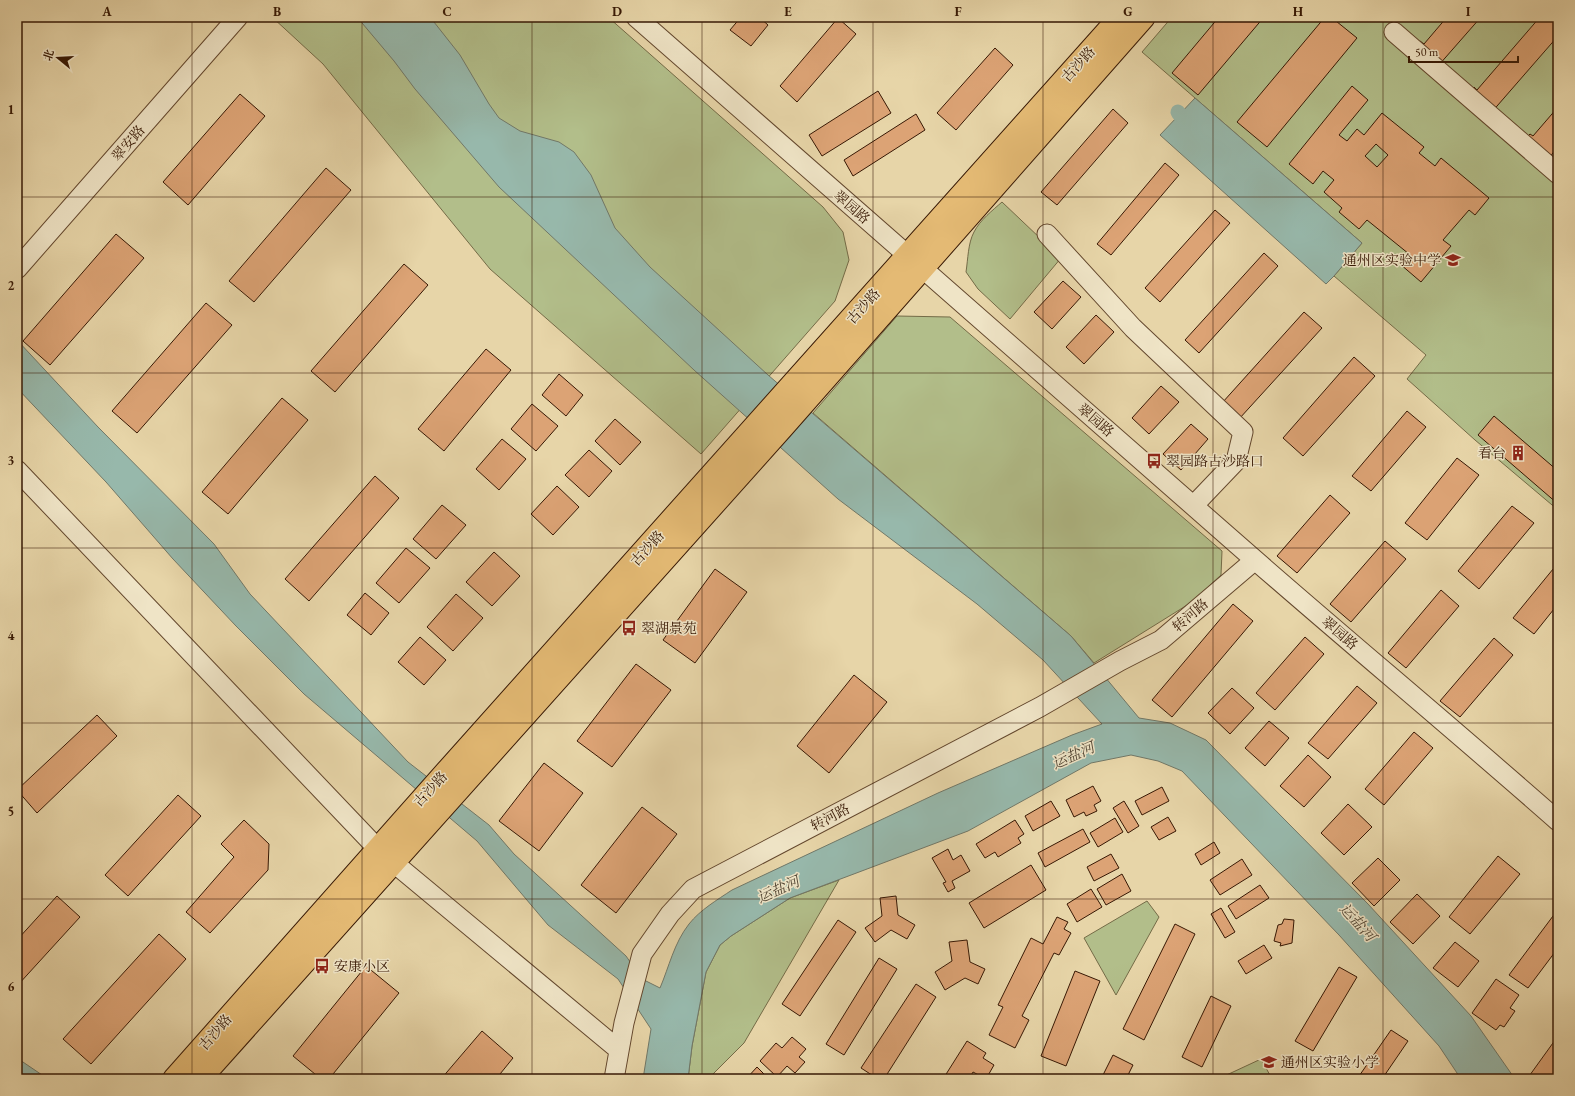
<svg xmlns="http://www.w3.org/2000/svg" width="1575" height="1096" font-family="'EB Garamond','Noto Serif SC',serif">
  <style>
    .green { fill: #b2be8a; stroke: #746b47 }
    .water { fill: #97b8ab; stroke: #717868 }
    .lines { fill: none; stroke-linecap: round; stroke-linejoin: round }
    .canal { stroke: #97b8ab; stroke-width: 15 }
    .building { fill: #dca375; stroke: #371804; fill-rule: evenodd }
    .minor-casing { stroke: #63472d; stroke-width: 21 }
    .major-casing { stroke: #371804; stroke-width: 24 }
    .minor { stroke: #efe4c6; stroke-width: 19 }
    .major { stroke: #e4ba74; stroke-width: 22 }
    .grid { fill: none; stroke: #371804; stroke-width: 1; stroke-opacity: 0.55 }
    .labels { text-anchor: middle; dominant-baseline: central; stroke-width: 3; stroke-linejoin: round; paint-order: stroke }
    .street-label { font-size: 14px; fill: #371804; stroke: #efe4c6 }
    .poi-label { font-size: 14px; fill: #371804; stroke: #efe4c6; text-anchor: start }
    .water-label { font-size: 15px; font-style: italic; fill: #544836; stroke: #efe4c6 }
    .neatline { fill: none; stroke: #371804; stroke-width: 1.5 }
    .grid-label { font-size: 13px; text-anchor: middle; font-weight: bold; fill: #371804 }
  </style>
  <rect width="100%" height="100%" fill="#e7d5a8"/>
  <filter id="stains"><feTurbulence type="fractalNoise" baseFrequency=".005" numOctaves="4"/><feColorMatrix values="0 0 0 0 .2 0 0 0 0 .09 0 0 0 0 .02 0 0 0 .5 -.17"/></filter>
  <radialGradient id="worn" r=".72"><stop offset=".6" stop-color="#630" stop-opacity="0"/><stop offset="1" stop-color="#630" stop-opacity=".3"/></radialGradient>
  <path class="green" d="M 272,17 L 608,17 L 823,207 L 843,232 L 849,260 L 835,301 L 701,454 L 490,269 L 323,64 Z
    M 1172,17 L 1558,17 L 1558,510 L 1475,440 L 1407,379 L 1426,355 L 1334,276 L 1362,243 L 1142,52 Z
    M 1002,202 L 1061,258 L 1010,319 L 978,289 L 966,272 C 968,259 968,243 974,232 C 980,220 993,210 1002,202 Z
    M 897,316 L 950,317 L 1222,551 L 1221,575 L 1192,602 L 1094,663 L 1071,636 L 813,413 Z
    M 839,880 L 744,1043 L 708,1079 L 688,1079 L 692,1046 L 706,972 L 720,945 L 731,936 L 790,898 Z
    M 1147,901 L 1159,917 L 1116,995 L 1084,938 Z
    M 1261,1059 L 1271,1077 L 1267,1079 L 1218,1079 Z"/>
  <path class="water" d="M 357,17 L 430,17 L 460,55 L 489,104 L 499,118 L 520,131 L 559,142 L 574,152 L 591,175 L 615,228 L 650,267 L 768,375 L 1071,636 L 1139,718 L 1170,723 L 1206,740 L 1368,904 L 1471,1016 L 1515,1079 L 1461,1079 L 1439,1046 L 1339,935 L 1182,771 L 1158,761 L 1131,755 L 1091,763 L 968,831 L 790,898 L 731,936 L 720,945 L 706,972 L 692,1046 L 688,1079 L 643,1079 L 651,1029 L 618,979 L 548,925 L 477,841 L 304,694 L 236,626 L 173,559 L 106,482 L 17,388 L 17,340 L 98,427 L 214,544 L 250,594 L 408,762 L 489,825 L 514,854 L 626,956 L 642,979 L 660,988 C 669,967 674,943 689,924 C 700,910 717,900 732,890 L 938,793 L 1072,735 L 1102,724 L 1043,660 L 977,604 L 838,499 L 694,370 L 499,187 L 415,89 L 394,61 Z
    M 1195,98 L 1362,243 L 1334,276 L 1326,284 L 1160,135 Z
    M 17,1058 L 48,1079 L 17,1079 Z"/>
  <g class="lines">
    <path class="canal" d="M 1178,112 L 1179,114"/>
  </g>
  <path class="building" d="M 741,17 L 759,17 L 768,25 L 751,46 L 730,30 Z
    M 1219,17 L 1264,17 L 1198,95 L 1172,73 Z
    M 1325,17 L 1331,17 L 1357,38 L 1267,147 L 1237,122 Z
    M 1447,17 L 1481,17 L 1431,74 L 1409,55 L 1420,41 L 1424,44 Z
    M 1540,17 L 1558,17 L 1558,36 L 1484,121 L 1462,101 L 1474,87 L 1477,90 Z
    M 838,18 L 856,34 L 797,102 L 780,86 Z
    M 995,48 L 1013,65 L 956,130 L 937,113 Z
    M 1352,86 L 1368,100 L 1339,135 L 1347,141 L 1357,129 L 1364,135 L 1382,113 L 1424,147 L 1419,153 L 1435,166 L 1441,158 L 1489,198 L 1475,215 L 1469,210 L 1443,240 L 1451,246 L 1421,282 L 1400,264 L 1409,254 L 1367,220 L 1359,229 L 1339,212 L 1342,208 L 1324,192 L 1334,180 L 1323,171 L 1313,184 L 1289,164 ZM 1376,144 L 1388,155 L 1377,167 L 1365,156 Z
    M 878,91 L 891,113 L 822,156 L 809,135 Z
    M 240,94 L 265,116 L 188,205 L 163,182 Z
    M 1558,107 L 1558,147 L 1541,167 L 1518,147 L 1530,134 L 1533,136 Z
    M 1113,109 L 1128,123 L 1057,205 L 1041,192 Z
    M 916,114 L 925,130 L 853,176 L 844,160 Z
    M 1165,163 L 1179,175 L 1111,255 L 1097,244 Z
    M 326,168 L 351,190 L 254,302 L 229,281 Z
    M 1215,210 L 1230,223 L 1160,302 L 1145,288 Z
    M 116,234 L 144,258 L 50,365 L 23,341 Z
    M 1264,253 L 1278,266 L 1199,353 L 1185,340 Z
    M 404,264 L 428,285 L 335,392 L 311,371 Z
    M 1063,281 L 1081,297 L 1052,329 L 1034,312 Z
    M 206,303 L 232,325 L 137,433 L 112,411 Z
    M 1304,312 L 1322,328 L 1239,419 L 1222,403 Z
    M 1096,315 L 1114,332 L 1084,364 L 1066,347 Z
    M 486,349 L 511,370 L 444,451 L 418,429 Z
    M 1354,357 L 1375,376 L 1303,456 L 1283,438 Z
    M 559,374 L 583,395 L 566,416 L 542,395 Z
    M 1161,386 L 1179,402 L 1149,434 L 1132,418 Z
    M 282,398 L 308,420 L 228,514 L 202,492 Z
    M 532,404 L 558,426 L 536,451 L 511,429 Z
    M 1407,411 L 1426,427 L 1371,491 L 1352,476 Z
    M 1494,416 L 1558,471 L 1558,504 L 1478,435 Z
    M 615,419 L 641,442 L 620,465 L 595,441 Z
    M 1191,424 L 1208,439 L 1181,470 L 1163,454 Z
    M 502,439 L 526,459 L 499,490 L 476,469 Z
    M 589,450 L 612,471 L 589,497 L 565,475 Z
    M 1457,458 L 1479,475 L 1427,540 L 1405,523 Z
    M 375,476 L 399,498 L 309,601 L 285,579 Z
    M 557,486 L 579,507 L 553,535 L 531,514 Z
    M 1330,495 L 1350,513 L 1297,573 L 1277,556 Z
    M 442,505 L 466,525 L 436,559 L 413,539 Z
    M 1512,506 L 1534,523 L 1479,589 L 1458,571 Z
    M 1385,541 L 1406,559 L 1351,622 L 1330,604 Z
    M 406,548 L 430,568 L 399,603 L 376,583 Z
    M 494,552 L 520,576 L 492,606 L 466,582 Z
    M 1558,563 L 1558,604 L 1534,634 L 1513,618 Z
    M 715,569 L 747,592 L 695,663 L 663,640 Z
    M 1441,590 L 1459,606 L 1406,668 L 1388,653 Z
    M 365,593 L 389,613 L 371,635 L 347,615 Z
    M 456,594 L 483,618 L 453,651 L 427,627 Z
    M 1233,604 L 1253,621 L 1172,717 L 1152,700 Z
    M 420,637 L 446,660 L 424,685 L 398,662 Z
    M 1305,637 L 1324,654 L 1275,710 L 1256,693 Z
    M 1494,638 L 1513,655 L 1460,717 L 1440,701 Z
    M 636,664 L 671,690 L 612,767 L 577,741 Z
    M 854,675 L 887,702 L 829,773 L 797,746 Z
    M 1357,686 L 1377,703 L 1328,759 L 1308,743 Z
    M 1232,688 L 1254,708 L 1230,734 L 1208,713 Z
    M 97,715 L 117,736 L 37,813 L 17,790 Z
    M 1269,721 L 1289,738 L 1265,766 L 1245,748 Z
    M 1414,732 L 1433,748 L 1384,805 L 1365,789 Z
    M 1308,755 L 1331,777 L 1304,807 L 1280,786 Z
    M 544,763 L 583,793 L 539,851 L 499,821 Z
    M 1093,786 L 1101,801 L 1094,805 L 1097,811 L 1086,816 L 1084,812 L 1074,817 L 1066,800 Z
    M 1162,787 L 1169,801 L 1142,815 L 1135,801 Z
    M 178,795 L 201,816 L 128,896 L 105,875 Z
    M 1051,801 L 1060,816 L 1033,831 L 1025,816 Z
    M 1124,801 L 1139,826 L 1128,833 L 1113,808 Z
    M 1348,804 L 1372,827 L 1344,855 L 1321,833 Z
    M 642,807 L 677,834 L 616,913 L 581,885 Z
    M 1168,817 L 1176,831 L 1159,840 L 1151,827 Z
    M 1115,818 L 1123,832 L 1098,847 L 1090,833 Z
    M 244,820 L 269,844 L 268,870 L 210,933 L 186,912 L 234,857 L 221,844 Z
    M 1015,820 L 1024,834 L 1018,838 L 1021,843 L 998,857 L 995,852 L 985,858 L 976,844 Z
    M 1083,829 L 1090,842 L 1045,867 L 1038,853 Z
    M 1214,842 L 1220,853 L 1201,865 L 1195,854 Z
    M 948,849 L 953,860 L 961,855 L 970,871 L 952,881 L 955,888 L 948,892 L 943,883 L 946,882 L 932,858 Z
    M 1111,854 L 1119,868 L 1094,881 L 1087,867 Z
    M 1498,856 L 1520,874 L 1470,934 L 1449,917 Z
    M 1378,858 L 1400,880 L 1374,906 L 1352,883 Z
    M 1242,859 L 1252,875 L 1220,895 L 1210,880 Z
    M 1031,865 L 1046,890 L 984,928 L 969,903 Z
    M 1122,874 L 1131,891 L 1106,905 L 1097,889 Z
    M 1260,885 L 1269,898 L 1236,919 L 1228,906 Z
    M 1091,889 L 1102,907 L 1077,922 L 1067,904 Z
    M 1417,894 L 1440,916 L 1413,944 L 1390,922 Z
    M 57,896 L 80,917 L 17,986 L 17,940 Z
    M 896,896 L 898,915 L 915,925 L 907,939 L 891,930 L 875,942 L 865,928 L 882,916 L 880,898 Z
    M 1221,908 L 1235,932 L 1225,938 L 1211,914 Z
    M 1556,912 L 1558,913 L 1558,948 L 1528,988 L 1509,975 Z
    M 1057,917 L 1068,922 L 1064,929 L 1071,933 L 1059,955 L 1054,953 L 1022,1016 L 1029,1020 L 1015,1048 L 989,1035 L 1003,1007 L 998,1005 L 1031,938 L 1043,944 Z
    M 1284,919 L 1294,920 L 1292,943 L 1280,946 L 1281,943 L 1274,941 L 1278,925 L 1282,924 Z
    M 838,920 L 856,932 L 800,1016 L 782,1004 Z
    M 1175,924 L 1195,934 L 1144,1040 L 1123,1029 Z
    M 159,934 L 186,959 L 91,1064 L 63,1039 Z
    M 967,940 L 970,962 L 985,969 L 978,984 L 965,978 L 945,990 L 935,972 L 952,961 L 949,942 Z
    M 1455,942 L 1479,961 L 1458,987 L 1433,968 Z
    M 1264,945 L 1272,958 L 1246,974 L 1238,961 Z
    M 879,958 L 897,969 L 844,1055 L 826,1044 Z
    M 366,966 L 399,993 L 329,1079 L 321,1079 L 293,1056 Z
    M 1339,967 L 1357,977 L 1313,1051 L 1295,1041 Z
    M 1075,971 L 1100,981 L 1066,1066 L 1041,1056 Z
    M 1496,979 L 1519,995 L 1510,1008 L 1515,1011 L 1504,1027 L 1500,1025 L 1496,1030 L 1472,1013 Z
    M 916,984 L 936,997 L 884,1079 L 878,1079 L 861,1068 Z
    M 1211,996 L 1231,1006 L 1202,1067 L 1182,1057 Z
    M 1391,1030 L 1408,1041 L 1382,1079 L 1357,1079 Z
    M 482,1031 L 513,1058 L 496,1079 L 441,1079 Z
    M 1558,1036 L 1558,1079 L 1527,1079 Z
    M 792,1037 L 806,1049 L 799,1057 L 805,1062 L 795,1073 L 787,1066 L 777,1077 L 760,1061 L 776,1043 L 782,1048 Z
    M 967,1041 L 986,1053 L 983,1058 L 994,1065 L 986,1079 L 973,1072 L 969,1079 L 943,1079 Z
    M 1113,1055 L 1133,1065 L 1126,1079 L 1101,1079 Z
    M 757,1067 L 769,1079 L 746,1079 Z"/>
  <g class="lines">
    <g class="minor-casing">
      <path id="minor" d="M 636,17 C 842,199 1049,379 1255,560 C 1356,648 1458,733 1558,821
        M 1394,32 L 1558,174
        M 1047,234 L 1133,328 L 1243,432 L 1236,461 L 1194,505
        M 17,269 L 238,17
        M 17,470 L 377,848 L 394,863 L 619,1050
        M 614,1079 L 624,1023 L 642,954 L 670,914 L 693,889 L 1040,707 L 1120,661 L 1161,640 L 1255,560"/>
    </g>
    <g class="major-casing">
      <path id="major" d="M 174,1079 C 487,723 805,372 1120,17
        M 200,1079 L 783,427 L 1144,17"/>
    </g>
    <use href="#minor" class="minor"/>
    <use href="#major" class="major"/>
  </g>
  <path class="grid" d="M 192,17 L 192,1079M 362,17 L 362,1079M 532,17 L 532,1079M 702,17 L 702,1079M 873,17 L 873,1079M 1043,17 L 1043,1079M 1213,17 L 1213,1079M 1383,17 L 1383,1079M 17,197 L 1558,197M 17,373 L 1558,373M 17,548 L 1558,548M 17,723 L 1558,723M 17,899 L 1558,899"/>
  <defs>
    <g id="school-bare" transform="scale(1.2)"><path d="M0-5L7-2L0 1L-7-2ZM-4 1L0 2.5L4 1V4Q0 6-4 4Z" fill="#8f2418" stroke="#efe4c6" stroke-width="2.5" paint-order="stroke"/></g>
    <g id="building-bare" transform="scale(1.2)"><path d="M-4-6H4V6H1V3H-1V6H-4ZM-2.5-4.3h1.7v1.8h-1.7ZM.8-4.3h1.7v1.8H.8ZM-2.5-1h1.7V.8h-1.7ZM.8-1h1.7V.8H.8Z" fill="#8f2418" stroke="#efe4c6" stroke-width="2.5" paint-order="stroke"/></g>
    <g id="bus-bare" transform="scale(1.2)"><path d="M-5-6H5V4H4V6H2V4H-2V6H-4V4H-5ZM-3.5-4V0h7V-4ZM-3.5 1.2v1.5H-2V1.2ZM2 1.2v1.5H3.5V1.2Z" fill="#8f2418" stroke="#efe4c6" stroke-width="2.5" paint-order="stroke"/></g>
  </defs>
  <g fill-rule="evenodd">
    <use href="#school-bare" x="1453" y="260"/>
    <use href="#building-bare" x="1518" y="453"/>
    <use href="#bus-bare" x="1154" y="461"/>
    <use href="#bus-bare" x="629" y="628"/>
    <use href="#bus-bare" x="322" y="966"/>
    <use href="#school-bare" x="1269" y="1062"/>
  </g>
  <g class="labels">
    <g class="street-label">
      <text transform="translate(1078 64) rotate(-48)">古沙路</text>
      <text transform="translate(128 143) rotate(-49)">翠安路</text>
      <text transform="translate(852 207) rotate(41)">翠园路</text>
      <text transform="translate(863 306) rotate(-48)">古沙路</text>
      <text transform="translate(1096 420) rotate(41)">翠园路</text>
      <text transform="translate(647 548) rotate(-48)">古沙路</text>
      <text transform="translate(1190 615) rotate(-41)">转河路</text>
      <text transform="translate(1340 633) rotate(41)">翠园路</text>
      <text transform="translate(430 789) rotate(-47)">古沙路</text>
      <text transform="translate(830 817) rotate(-28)">转河路</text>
      <text transform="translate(215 1032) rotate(-49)">古沙路</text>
    </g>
    <g class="poi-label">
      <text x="1441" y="260" text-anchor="end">通州区实验中学</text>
      <text x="1506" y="453" text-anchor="end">看台</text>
      <text x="1166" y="461">翠园路古沙路口</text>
      <text x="641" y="628">翠湖景苑</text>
      <text x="334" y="966">安康小区</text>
      <text x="1281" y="1062">通州区实验小学</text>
    </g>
    <g class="water-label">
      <text transform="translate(1073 755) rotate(-24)">运盐河</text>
      <text transform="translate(778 889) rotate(-24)">运盐河</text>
      <text transform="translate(1358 922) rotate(48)">运盐河</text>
    </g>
  </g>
  <rect width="1575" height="1096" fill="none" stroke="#e7d5a8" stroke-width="44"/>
  <g transform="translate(58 58) rotate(288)" stroke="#efe4c6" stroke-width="3" paint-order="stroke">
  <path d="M0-3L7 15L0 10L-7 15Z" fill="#371804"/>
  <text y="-6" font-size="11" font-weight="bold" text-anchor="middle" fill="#371804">北</text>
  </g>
  <path d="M1409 56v6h109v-6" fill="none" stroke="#371804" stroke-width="2"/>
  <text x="1415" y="56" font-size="12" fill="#371804" stroke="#efe4c6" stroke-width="3" paint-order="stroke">50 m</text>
  <rect x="22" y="22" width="1531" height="1052" class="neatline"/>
  <g class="grid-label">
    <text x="107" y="16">A</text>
    <text x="277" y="16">B</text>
    <text x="447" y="16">C</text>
    <text x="617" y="16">D</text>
    <text x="788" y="16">E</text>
    <text x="958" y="16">F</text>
    <text x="1128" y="16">G</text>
    <text x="1298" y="16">H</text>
    <text x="1468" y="16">I</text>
    <text x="11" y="114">1</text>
    <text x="11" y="290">2</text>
    <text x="11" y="465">3</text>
    <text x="11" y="640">4</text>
    <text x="11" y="816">5</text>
    <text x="11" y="991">6</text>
  </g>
  <rect width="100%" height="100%" filter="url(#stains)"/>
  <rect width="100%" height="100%" fill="url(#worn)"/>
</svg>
